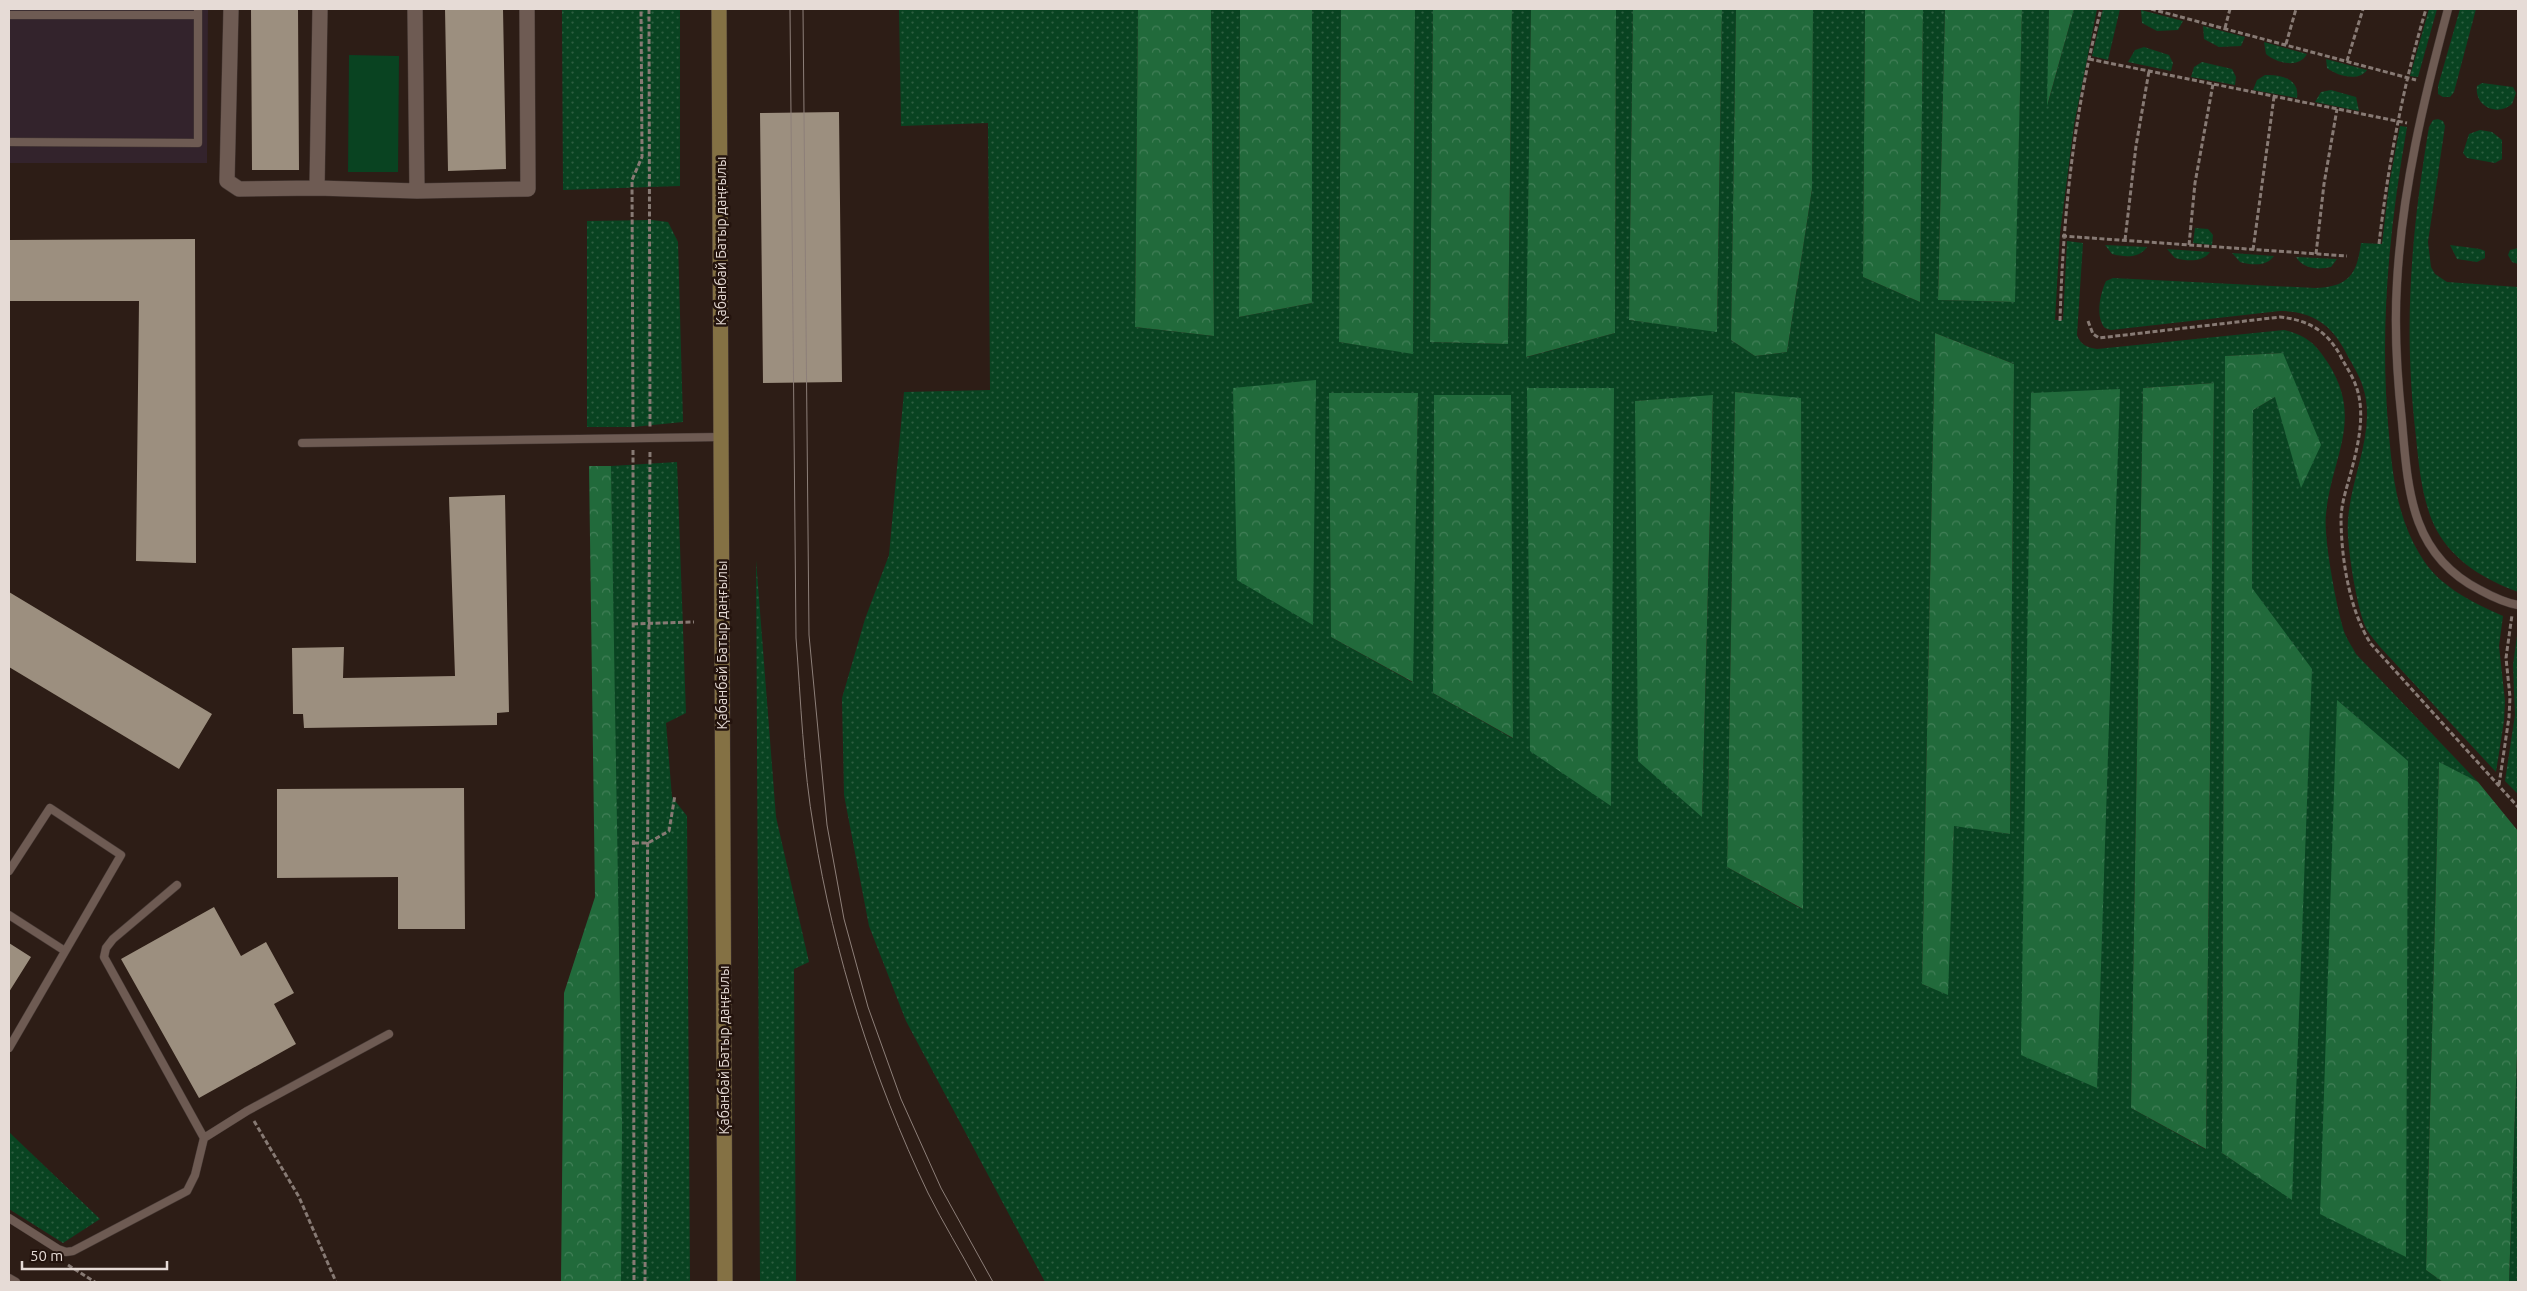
<svg xmlns="http://www.w3.org/2000/svg" width="2527" height="1291" font-family="Ubuntu,sans-serif">
  <style>
    .education { fill: #33232c }
    .grass { fill: url(#grass-dots); fill-rule: evenodd }
    .forest { fill: url(#forest-crowns) }
    .pitch { fill: #094321 }
    .building { fill: #9c8f7f }
    .lines { fill: none; stroke-linecap: round; stroke-linejoin: round }
    .lane-casing { stroke: #473a36; stroke-width: 9 }
    .street-casing { stroke: #473a36; stroke-width: 16 }
    .secondary-casing { stroke: #473a36; stroke-width: 16 }
    .path { stroke: #877a74; stroke-width: 3; stroke-dasharray: 5 2.5; stroke-linecap: butt }
    .lane { stroke: #6e5b53; stroke-width: 8 }
    .street { stroke: #6e5b53; stroke-width: 15 }
    .secondary { stroke: #847144; stroke-width: 15 }
    .tram { stroke: #8d7f79; stroke-width: 1 }
    .labels { text-anchor: middle; dominant-baseline: central; stroke-width: 5; stroke-linejoin: round; paint-order: stroke }
    .street-label { font-size: 14px; fill: #e6dbd6; stroke: #23130d }
  </style>
  <defs>
    <pattern id="grass-dots" width="8" height="8" patternUnits="userSpaceOnUse" patternTransform="scale(1.25)"><rect width="8" height="8" fill="#094321"/><path d="M2 2h.1M6 6h.1" fill="none" stroke="#2d5e40" stroke-width="1.8" stroke-linecap="round"/></pattern>
    <pattern id="forest-crowns" width="20" height="18" patternUnits="userSpaceOnUse" patternTransform="scale(1.25)"><rect width="20" height="18" fill="#216a3b"/><path d="M2 6a3 3 0 1 1 6 0M12 15a3 3 0 1 1 6 0" fill="none" stroke="#417f57"/></pattern>
  </defs>
  <rect width="100%" height="100%" fill="#2d1d16"/>
  <path class="education" d="M 9,9 L 208,9 L 207,163 L 9,163 Z"/>
  <path class="grass" d="M 562,9 L 680,9 L 680,186 L 563,190 Z
    M 899,9 L 1138,9 L 1135,327 L 1214,336 L 1211,9 L 1240,9 L 1239,317 L 1312,303 L 1312,9 L 1341,9 L 1339,342 L 1413,353 L 1415,9 L 1433,9 L 1430,342 L 1508,344 L 1512,9 L 1531,9 L 1527,357 L 1615,333 L 1616,9 L 1633,9 L 1629,320 L 1717,331 L 1722,9 L 1736,9 L 1731,340 L 1755,356 L 1787,352 L 1812,189 L 1813,9 L 1865,9 L 1863,277 L 1920,302 L 1923,9 L 1945,9 L 1938,300 L 2014,302 L 2022,9 L 2049,9 L 2048,103 L 2074,9 L 2097,9 L 2074,125 L 2060,233 L 2055,320 L 2063,320 L 2067,241 L 2083,243 L 2077,335 C 2081,345 2086,347 2097,349 L 2284,330 C 2307,336 2315,343 2328,363 C 2364,420 2332,455 2326,514 C 2323,536 2337,612 2345,634 C 2348,641 2353,648 2356,654 L 2478,782 L 2439,763 L 2426,1270 L 2443,1282 L 1045,1282 L 906,1021 L 869,926 L 844,795 L 842,698 L 865,619 L 889,555 L 904,392 L 990,390 L 988,123 L 901,126 ZM 1935,333 L 2014,364 L 2010,834 L 1954,825 L 1947,994 L 1922,984 ZM 2283,353 L 2275,397 L 2253,410 L 2252,589 L 2292,1199 L 2222,1153 L 2225,356 ZM 2214,383 L 2206,1148 L 2205,1149 L 2131,1108 L 2143,388 ZM 1735,392 L 1801,399 L 1802,909 L 1727,867 ZM 1330,393 L 1418,393 L 1412,682 L 1331,637 ZM 1510,395 L 1513,738 L 1512,738 L 1433,693 L 1434,396 ZM 1713,396 L 1702,816 L 1635,401 Z
    M 2103,9 L 2120,9 L 2108,60 L 2092,56 Z
    M 2429,9 L 2437,9 L 2418,77 L 2410,76 Z
    M 2460,9 L 2476,9 L 2454,92 L 2450,97 L 2443,97 L 2438,94 L 2438,86 Z
    M 2141,10 L 2183,21 L 2178,30 L 2157,31 L 2142,23 Z
    M 2203,26 L 2245,37 L 2241,46 L 2219,47 L 2204,39 Z
    M 2264,42 L 2307,54 C 2299,69 2276,63 2266,54 Z
    M 2144,47 L 2169,55 L 2173,63 L 2171,71 L 2128,62 L 2135,50 Z
    M 2326,59 L 2367,70 C 2359,82 2337,76 2327,68 Z
    M 2202,62 L 2232,69 L 2236,77 L 2235,85 L 2191,77 L 2194,67 Z
    M 2265,75 C 2281,74 2300,79 2297,98 L 2253,90 L 2257,80 Z
    M 2482,83 L 2513,87 L 2516,93 L 2512,104 C 2497,117 2474,106 2477,86 Z
    M 2331,90 L 2356,97 L 2359,111 L 2315,102 L 2321,92 Z
    M 2438,119 L 2443,121 L 2445,126 L 2428,242 L 2431,267 L 2435,274 L 2447,282 L 2518,287 L 2518,592 C 2484,579 2454,562 2436,529 C 2422,501 2419,467 2416,437 C 2403,328 2411,234 2429,127 L 2433,120 Z
    M 2400,126 L 2407,127 C 2389,229 2379,331 2389,435 C 2393,480 2398,522 2424,561 C 2442,588 2474,603 2503,616 L 2499,646 L 2505,701 L 2504,721 L 2496,772 L 2381,648 C 2376,642 2371,636 2367,630 C 2357,611 2346,543 2348,521 C 2350,477 2377,431 2363,387 C 2359,374 2350,361 2344,349 C 2330,323 2310,311 2280,311 L 2111,330 L 2105,328 C 2095,317 2100,294 2106,281 L 2113,278 L 2315,288 C 2349,287 2357,274 2361,243 L 2382,244 L 2389,185 Z
    M 2480,130 L 2492,132 L 2502,140 L 2502,159 L 2495,163 L 2467,158 L 2463,153 L 2469,134 Z
    M 652,220 L 668,222 L 678,242 L 683,422 L 633,427 L 587,427 L 587,221 Z
    M 2195,228 L 2208,229 L 2213,235 L 2212,245 L 2193,243 Z
    M 2105,245 L 2147,247 C 2139,259 2124,257 2112,254 Z
    M 2450,245 L 2480,249 L 2485,251 L 2485,258 L 2477,262 L 2457,259 Z
    M 2518,248 L 2518,264 L 2512,262 L 2508,255 L 2510,250 Z
    M 2167,249 L 2210,252 C 2202,263 2187,261 2175,258 Z
    M 2232,253 L 2274,256 C 2266,267 2252,265 2240,262 Z
    M 2296,257 L 2337,259 L 2331,267 C 2318,270 2303,269 2296,257 Z
    M 677,462 L 686,713 L 666,723 L 672,797 L 687,816 L 690,1282 L 616,1282 L 611,466 Z
    M 756,560 L 776,817 L 809,962 L 794,969 L 796,1282 L 760,1282 Z
    M 2518,628 L 2518,794 L 2505,781 L 2515,715 L 2513,665 Z
    M 2518,1026 L 2518,1282 L 2509,1282 Z
    M 9,1132 L 100,1219 L 63,1243 L 9,1209 Z"/>
  <path class="forest" d="M 1138,9 L 1211,9 L 1214,336 L 1135,327 Z
    M 1240,9 L 1312,9 L 1312,303 L 1239,317 Z
    M 1341,9 L 1415,9 L 1413,354 L 1339,342 Z
    M 1433,9 L 1512,9 L 1508,344 L 1430,342 Z
    M 1531,9 L 1616,9 L 1615,333 L 1526,357 Z
    M 1633,9 L 1722,9 L 1717,332 L 1629,320 Z
    M 1736,9 L 1813,9 L 1812,189 L 1787,352 L 1755,356 L 1731,340 Z
    M 1865,9 L 1923,9 L 1920,302 L 1863,277 Z
    M 1945,9 L 2022,9 L 2015,302 L 1938,300 Z
    M 2049,9 L 2074,9 L 2047,106 Z
    M 1935,333 L 2014,364 L 2010,834 L 1954,826 L 1948,995 L 1922,984 Z
    M 2283,353 L 2321,445 L 2301,488 L 2275,397 L 2253,410 L 2252,588 L 2312,669 L 2292,1200 L 2222,1153 L 2225,356 Z
    M 1316,380 L 1313,625 L 1237,580 L 1233,388 Z
    M 2214,383 L 2206,1149 L 2131,1108 L 2143,388 Z
    M 1527,388 L 1614,388 L 1611,806 L 1530,751 Z
    M 2120,389 L 2097,1088 L 2021,1055 L 2031,393 Z
    M 1735,392 L 1801,398 L 1803,909 L 1727,867 Z
    M 1329,393 L 1418,393 L 1413,682 L 1331,637 Z
    M 1434,395 L 1511,395 L 1513,738 L 1433,693 Z
    M 1713,395 L 1702,817 L 1638,761 L 1635,401 Z
    M 589,466 L 611,466 L 622,1126 L 621,1282 L 561,1282 L 564,993 L 595,897 Z
    M 2337,700 L 2408,761 L 2406,1257 L 2320,1214 Z
    M 2439,762 L 2478,782 L 2518,831 L 2518,1026 L 2509,1282 L 2443,1282 L 2426,1270 Z"/>
  <path class="pitch" d="M 349,55 L 399,56 L 398,172 L 348,172 Z"/>
  <path class="building" d="M 251,9 L 298,9 L 299,170 L 252,170 Z
    M 445,9 L 503,9 L 506,169 L 448,171 Z
    M 839,112 L 842,382 L 763,383 L 760,113 Z
    M 195,239 L 196,563 L 136,561 L 139,301 L 9,301 L 9,240 Z
    M 505,495 L 509,712 L 497,713 L 497,725 L 304,728 L 303,714 L 293,714 L 292,648 L 344,647 L 343,678 L 455,676 L 449,497 Z
    M 9,592 L 212,714 L 179,769 L 9,667 Z
    M 464,788 L 465,929 L 398,929 L 398,877 L 277,878 L 277,789 Z
    M 214,907 L 241,956 L 266,942 L 294,993 L 274,1004 L 296,1044 L 199,1098 L 121,959 Z
    M 9,943 L 31,957 L 9,992 Z"/>
  <g class="lines">
    <g class="lane-casing">
      <path id="lane" d="M 2448,9 C 2424,98 2402,190 2397,283 C 2394,330 2397,376 2402,422 C 2408,491 2411,555 2480,590 C 2491,596 2506,603 2518,605
        M 9,15 L 198,15
        M 9,142 L 198,143 L 198,9
        M 302,443 L 721,437
        M 9,871 L 50,808 L 121,855 L 9,1048
        M 177,885 L 113,939 L 106,948 L 104,957 L 204,1138 L 247,1111 L 389,1034
        M 9,915 L 65,951
        M 9,1218 L 58,1249 L 66,1252 L 73,1251 L 187,1191 L 195,1175 L 204,1138
        M 9,1278 L 16,1282"/>
    </g>
    <g class="street-casing">
      <path id="street" d="M 231,9 L 227,181 L 239,189 L 317,188
        M 320,9 L 317,188 L 417,191 L 528,189 L 527,9
        M 415,9 L 417,191"/>
    </g>
    <g class="secondary-casing">
      <path id="secondary" d="M 719,9 L 725,1282"/>
    </g>
    <path class="path" d="M 649,9 L 650,427
      M 2151,9 L 2416,80
      M 2225,28 L 2230,9
      M 2286,44 L 2296,9
      M 2089,59 L 2407,123
      M 2347,61 L 2363,9
      M 2062,236 L 2347,256
      M 2125,240 L 2136,146 L 2149,71
      M 2379,244 C 2388,165 2403,86 2426,9
      M 2189,245 L 2195,183 L 2213,84
      M 2253,250 L 2274,97
      M 2316,254 L 2324,184 L 2337,109
      M 2060,321 C 2063,215 2074,111 2101,9
      M 2088,321 L 2093,334 L 2099,338 L 2280,317 C 2309,320 2329,332 2342,359 C 2347,368 2353,377 2356,386 C 2366,413 2358,446 2351,472 C 2347,487 2342,501 2341,517 C 2341,557 2349,610 2371,644 L 2518,807
      M 633,427 L 632,180 L 642,157 L 641,9
      M 633,450 L 634,1282
      M 633,624 L 694,622
      M 2499,785 L 2509,717 L 2510,697 L 2506,658 L 2512,615
      M 634,843 L 648,843 L 669,831 L 675,795
      M 254,1121 L 299,1197 L 336,1282
      M 68,1265 L 95,1282
      M 645,1282 L 650,450"/>
    <use href="#lane" class="lane"/>
    <use href="#street" class="street"/>
    <use href="#secondary" class="secondary"/>
    <path class="tram" d="M 790,9 L 796,638 C 801,702 803,767 814,830 C 834,955 873,1078 928,1193 C 943,1223 961,1252 977,1282
      M 803,9 L 809,635 L 827,825 L 844,919 L 868,1007 L 901,1099 L 941,1188 L 993,1282"/>
  </g>
  <g class="labels">
    <g class="street-label">
      <text transform="translate(721 241) rotate(-90)">Қабанбай Батыр даңғылы</text>
      <text transform="translate(722 645) rotate(-90)">Қабанбай Батыр даңғылы</text>
      <text transform="translate(724 1050) rotate(-90)">Қабанбай Батыр даңғылы</text>
    </g>
  </g>
  <rect width="2527" height="1291" fill="none" stroke="#e6dbd6" stroke-width="20"/>
  <path d="M22 1261v8h145v-8" fill="none" stroke="#e6dbd6" stroke-width="2.5"/>
  <text x="30" y="1261" font-size="15" fill="#e6dbd6" stroke="#23130d" stroke-width="4" paint-order="stroke">50 m</text>
</svg>
